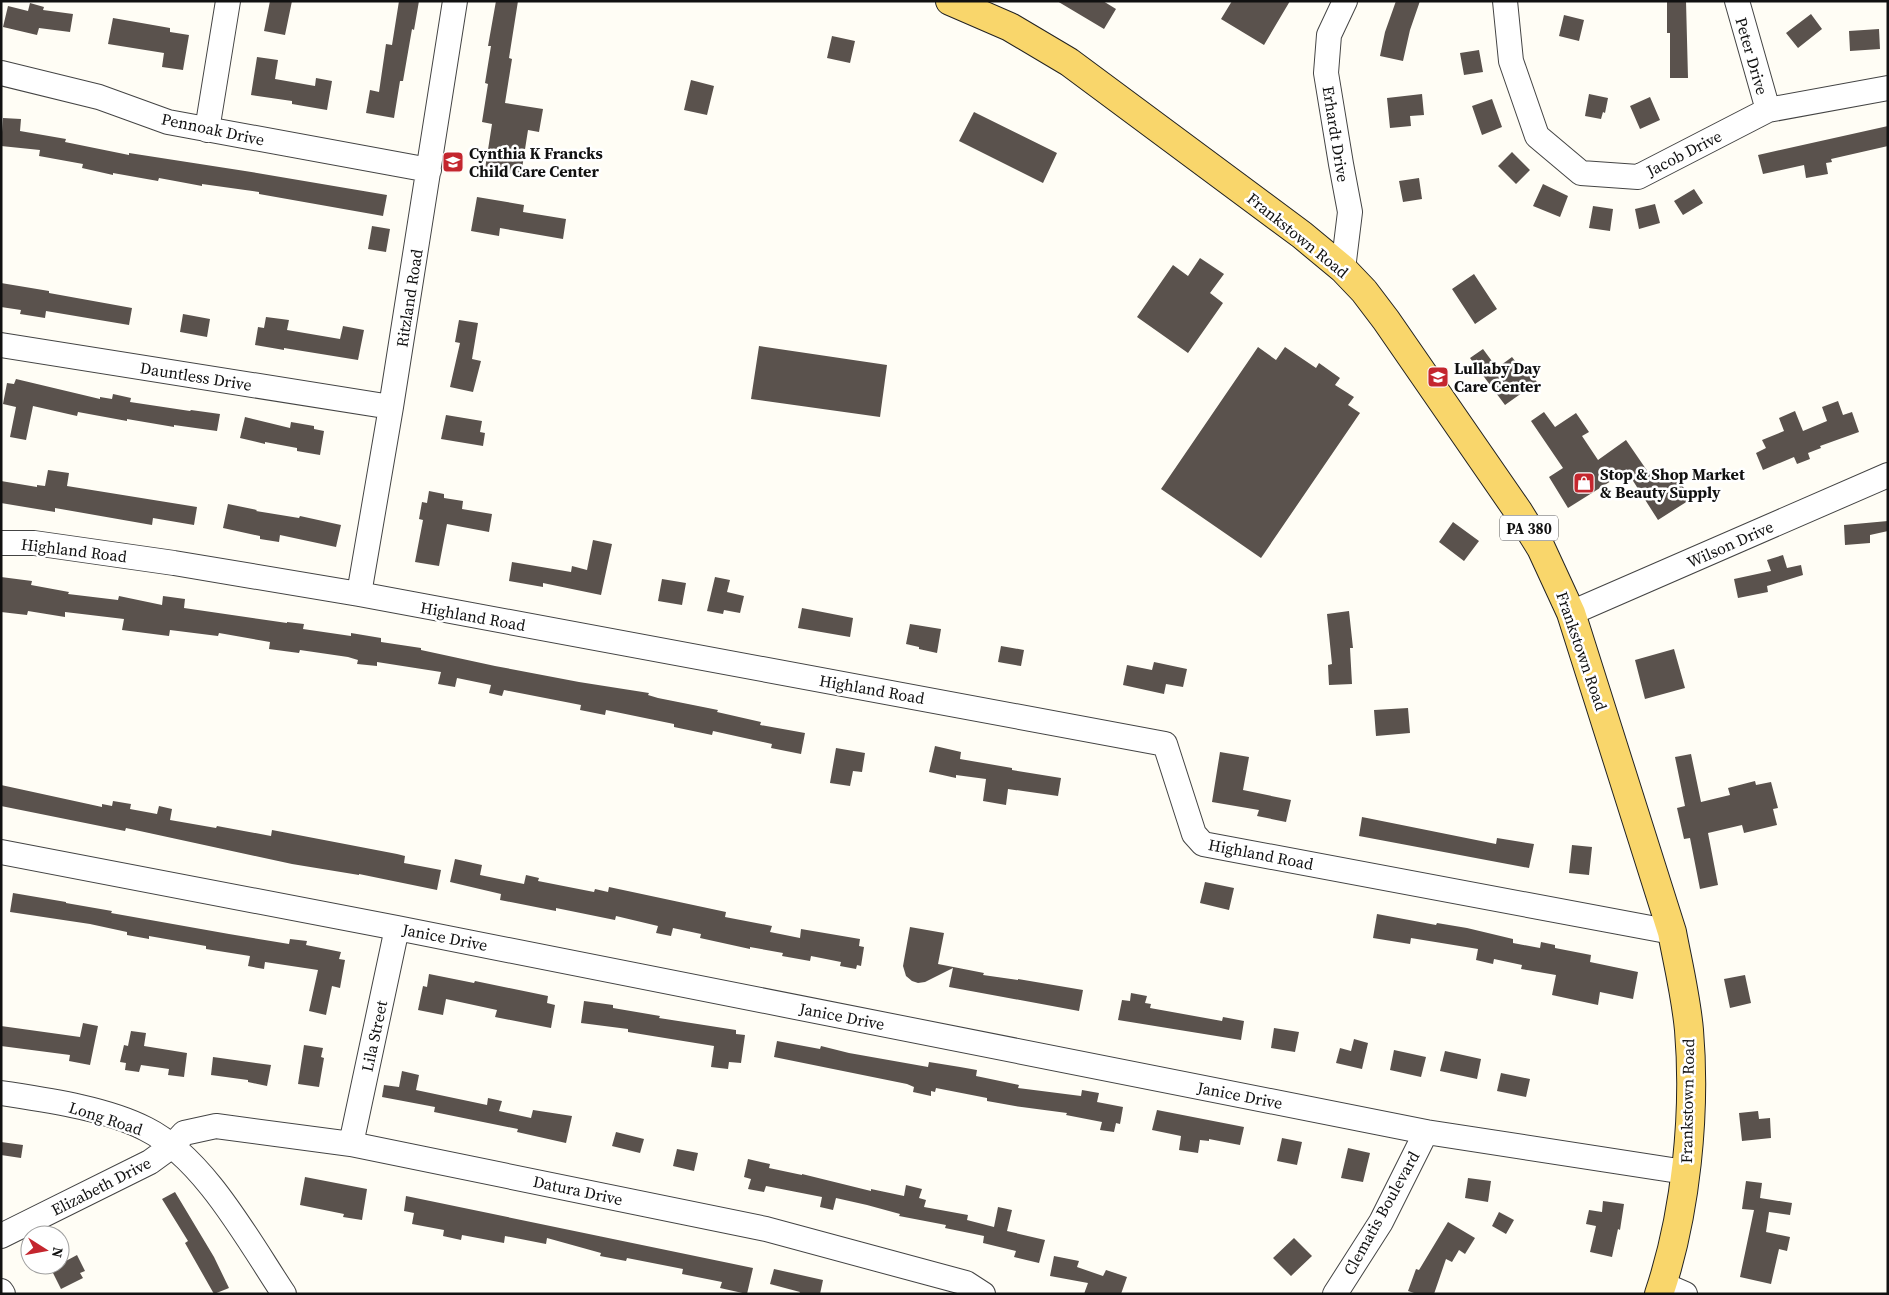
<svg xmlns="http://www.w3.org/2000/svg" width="1889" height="1295" font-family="'Source Serif 4',serif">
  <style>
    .building { fill: #5a524d }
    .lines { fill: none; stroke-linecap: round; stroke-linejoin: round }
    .minor-casing { stroke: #444; stroke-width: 26 }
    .major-casing { stroke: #222; stroke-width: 30 }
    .minor { stroke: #fff; stroke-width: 24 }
    .major { stroke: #f9d66b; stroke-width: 28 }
    .labels { text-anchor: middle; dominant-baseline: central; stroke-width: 5; stroke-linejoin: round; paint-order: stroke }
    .shield { fill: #fff; stroke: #585858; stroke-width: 1 }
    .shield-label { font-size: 15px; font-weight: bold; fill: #111 }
    .street-label { font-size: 16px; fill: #111; stroke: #fff }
    .poi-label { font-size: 16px; font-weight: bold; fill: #111; stroke: #fff; text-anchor: start }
  </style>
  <rect width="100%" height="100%" fill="#fffdf5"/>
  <path class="building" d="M 270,1 L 292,1 L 285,35 L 264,31 Z
    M 399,1 L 419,1 L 414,30 L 412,29 L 403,81 L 400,81 L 394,118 L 366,113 L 370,90 L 379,92 L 386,44 L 392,45 Z
    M 496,1 L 518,1 L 509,58 L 512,59 L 505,103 L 543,109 L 539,132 L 528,130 L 521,175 L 485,169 L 492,124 L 482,122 L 488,84 L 485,83 L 491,46 L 488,46 Z
    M 1057,1 L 1103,1 L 1116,9 L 1104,29 Z
    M 1232,1 L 1290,1 L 1264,45 L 1221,19 Z
    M 1396,1 L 1420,1 L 1410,30 L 1403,61 L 1380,56 L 1385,32 Z
    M 1667,1 L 1686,1 L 1688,78 L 1670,78 L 1670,33 L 1667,33 Z
    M 30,3 L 44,7 L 43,10 L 73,14 L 70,32 L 39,28 L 37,35 L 3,27 L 8,6 L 28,11 Z
    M 1811,14 L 1822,29 L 1798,48 L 1786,33 Z
    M 1564,15 L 1584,20 L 1579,41 L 1559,36 Z
    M 113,18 L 170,28 L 170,32 L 189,35 L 183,70 L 162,67 L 164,53 L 108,44 Z
    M 1879,29 L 1880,49 L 1850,51 L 1849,31 Z
    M 832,36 L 855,41 L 850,63 L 827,58 Z
    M 1479,50 L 1483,72 L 1464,75 L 1460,53 Z
    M 257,57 L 278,60 L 275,79 L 315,86 L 316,78 L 332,81 L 327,110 L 292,104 L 292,101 L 251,95 Z
    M 691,80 L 714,86 L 707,115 L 684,110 Z
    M 1422,94 L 1424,115 L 1410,116 L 1411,126 L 1390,128 L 1387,98 Z
    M 1589,94 L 1608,98 L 1605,113 L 1603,112 L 1601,119 L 1585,116 Z
    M 1650,97 L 1660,120 L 1640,129 L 1630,106 Z
    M 1492,99 L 1502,127 L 1482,135 L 1472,106 Z
    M 974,112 L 1057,153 L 1043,183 L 959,141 Z
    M 3,118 L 21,119 L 20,131 L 66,139 L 65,142 L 129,155 L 129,153 L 245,171 L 387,195 L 383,216 L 259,194 L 259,192 L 202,184 L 202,186 L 159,178 L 158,181 L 113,173 L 113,175 L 82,168 L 83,164 L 39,156 L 40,150 L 1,146 Z
    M 1888,126 L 1888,146 L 1831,159 L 1832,162 L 1826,163 L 1828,174 L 1806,178 L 1804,165 L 1763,174 L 1758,155 Z
    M 1512,152 L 1530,170 L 1516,184 L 1498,166 Z
    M 1419,178 L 1422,199 L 1403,202 L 1399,181 Z
    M 1543,184 L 1568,196 L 1560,217 L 1533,206 Z
    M 1694,189 L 1703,203 L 1683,215 L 1674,201 Z
    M 477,197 L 524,205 L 523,212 L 566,219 L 563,239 L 500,228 L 499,236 L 471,231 Z
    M 1655,204 L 1660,223 L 1639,229 L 1635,209 Z
    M 1593,206 L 1613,209 L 1610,231 L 1589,228 Z
    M 372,226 L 390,229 L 386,252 L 368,249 Z
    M 1200,258 L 1224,274 L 1210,293 L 1223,303 L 1188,353 L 1137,317 L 1173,265 L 1188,276 Z
    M 1474,274 L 1497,309 L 1475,324 L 1452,289 Z
    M 1,283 L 49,291 L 49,293 L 132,308 L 129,325 L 46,311 L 45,318 L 20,314 L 21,310 L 1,307 Z
    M 183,314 L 210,319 L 207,337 L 180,332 Z
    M 266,317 L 289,320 L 287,330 L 340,339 L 343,326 L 364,330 L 358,360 L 284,348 L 284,350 L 255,345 L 258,327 L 264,328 Z
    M 459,320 L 478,323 L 472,359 L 481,361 L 473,392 L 450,387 L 460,343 L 455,342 Z
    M 759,346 L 887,365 L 880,417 L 751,399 Z
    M 1258,347 L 1276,360 L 1285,347 L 1316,368 L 1319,363 L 1340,378 L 1335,385 L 1354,397 L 1348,405 L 1360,413 L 1261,558 L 1161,489 Z
    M 1483,349 L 1497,368 L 1512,357 L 1525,374 L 1529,371 L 1537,382 L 1505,405 L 1470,358 Z
    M 16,379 L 100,399 L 100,397 L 112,399 L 113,394 L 131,398 L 130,402 L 190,411 L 191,410 L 220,414 L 217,431 L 174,425 L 174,427 L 127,419 L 127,421 L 78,412 L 77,416 L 33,406 L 26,440 L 10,437 L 16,407 L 3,404 L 7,383 L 14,384 Z
    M 1838,401 L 1843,415 L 1852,412 L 1859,432 L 1820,446 L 1821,448 L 1808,453 L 1810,459 L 1797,464 L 1794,457 L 1763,470 L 1756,453 L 1766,448 L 1762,440 L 1784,431 L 1779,418 L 1795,411 L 1803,431 L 1827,421 L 1822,407 Z
    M 1544,412 L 1555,427 L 1576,413 L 1589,432 L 1582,436 L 1598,460 L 1626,440 L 1648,472 L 1650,471 L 1656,480 L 1672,470 L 1691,499 L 1658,520 L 1628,473 L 1621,478 L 1619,476 L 1568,508 L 1549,477 L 1563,468 L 1531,421 Z
    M 446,415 L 482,421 L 480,432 L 485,433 L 483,446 L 441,439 Z
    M 245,417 L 290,428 L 291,422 L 314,426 L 314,429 L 324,431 L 320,455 L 297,451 L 297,448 L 265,442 L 265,444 L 240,438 Z
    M 48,470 L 69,473 L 67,486 L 197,507 L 194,525 L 153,518 L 152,525 L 55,508 L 55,512 L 1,503 L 1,481 L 37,487 L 37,485 L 45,486 Z
    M 429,491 L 444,494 L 444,498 L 463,501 L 462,509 L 492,514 L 489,532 L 447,524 L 439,566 L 415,562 L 423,520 L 419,519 L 422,502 L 427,503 Z
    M 228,504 L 257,510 L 256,511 L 299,518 L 300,516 L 341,525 L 336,547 L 280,535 L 279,542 L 260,539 L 260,536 L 223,528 Z
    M 1888,521 L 1888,531 L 1870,535 L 1870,543 L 1845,545 L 1844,525 Z
    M 1453,522 L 1479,541 L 1464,561 L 1439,542 Z
    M 593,540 L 612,544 L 601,595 L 543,583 L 543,587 L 509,581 L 512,562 L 571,572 L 572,566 L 587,570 Z
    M 1783,555 L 1787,568 L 1801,565 L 1803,575 L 1767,586 L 1768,592 L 1738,598 L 1734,579 L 1771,571 L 1767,560 Z
    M 1,577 L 32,581 L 31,585 L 69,592 L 68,594 L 118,600 L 119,596 L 162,605 L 163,596 L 185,599 L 184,608 L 287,623 L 287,622 L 304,624 L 303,629 L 351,636 L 351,633 L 381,638 L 381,642 L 421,648 L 421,650 L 495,666 L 579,682 L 649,693 L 648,695 L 658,698 L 718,710 L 717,712 L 761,722 L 760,725 L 805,733 L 801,754 L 771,748 L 772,744 L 713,731 L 712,735 L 674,727 L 674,724 L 606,710 L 605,715 L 580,710 L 581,705 L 504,690 L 502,696 L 489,693 L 491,685 L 457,678 L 455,687 L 438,684 L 441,672 L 377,662 L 377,666 L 357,664 L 358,660 L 348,657 L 300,650 L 299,653 L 269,649 L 270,642 L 219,633 L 218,636 L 170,630 L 169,636 L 122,630 L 124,619 L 65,612 L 65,617 L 28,611 L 27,615 L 1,612 Z
    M 715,577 L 730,580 L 727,592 L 744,596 L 740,613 L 724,610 L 723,614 L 707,611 Z
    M 662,579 L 686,583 L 682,605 L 658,601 Z
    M 802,608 L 853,618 L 850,637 L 798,628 Z
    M 1349,611 L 1353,648 L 1350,648 L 1352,684 L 1329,685 L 1328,665 L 1332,664 L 1327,614 Z
    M 910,624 L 941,629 L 937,653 L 919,649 L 919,647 L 906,644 Z
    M 1001,646 L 1024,650 L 1021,666 L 998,662 Z
    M 1674,649 L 1685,688 L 1645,699 L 1635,660 Z
    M 1154,662 L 1187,669 L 1183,687 L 1166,684 L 1164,694 L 1123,685 L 1127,665 L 1152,670 Z
    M 1408,708 L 1410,733 L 1376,736 L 1374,710 Z
    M 935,746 L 961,752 L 960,759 L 1012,768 L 1012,770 L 1061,778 L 1058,796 L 1008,789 L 1006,805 L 983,801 L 986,779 L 956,775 L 956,778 L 929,772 Z
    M 836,748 L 865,753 L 862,772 L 853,771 L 850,786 L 830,783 Z
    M 1220,752 L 1249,757 L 1243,790 L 1291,800 L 1286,822 L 1257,816 L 1259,810 L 1212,802 Z
    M 1691,754 L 1701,802 L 1730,795 L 1728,788 L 1755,781 L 1756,785 L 1771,782 L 1778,808 L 1773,809 L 1777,825 L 1744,833 L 1742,825 L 1708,833 L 1718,885 L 1700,889 L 1690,838 L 1684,839 L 1677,808 L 1685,806 L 1675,757 Z
    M 1,785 L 102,807 L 102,804 L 112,806 L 113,801 L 131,804 L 130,809 L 157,814 L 159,806 L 172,809 L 170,820 L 216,828 L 217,826 L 271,836 L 272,830 L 397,854 L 405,856 L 404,863 L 441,870 L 437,890 L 359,874 L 359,875 L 292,864 L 126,828 L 125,831 L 1,806 Z
    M 1362,817 L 1496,844 L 1497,838 L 1534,844 L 1529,868 L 1359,836 Z
    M 1572,845 L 1592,847 L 1589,875 L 1569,873 Z
    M 455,859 L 482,865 L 480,875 L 524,884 L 526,875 L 539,878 L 538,881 L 594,892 L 595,889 L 608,892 L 609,887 L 726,912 L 725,917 L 772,926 L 770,932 L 800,938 L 801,929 L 860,939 L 859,946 L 864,947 L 861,966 L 857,965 L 856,969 L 840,966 L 841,962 L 811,956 L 810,961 L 782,956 L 783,953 L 750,947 L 750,949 L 700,938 L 701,934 L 673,928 L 671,936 L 656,933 L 658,926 L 616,916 L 615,920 L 556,908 L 556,911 L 500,900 L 501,894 L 450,882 Z
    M 1205,882 L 1234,888 L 1229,910 L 1200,903 Z
    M 13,893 L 66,902 L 66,903 L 112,911 L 111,913 L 229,934 L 289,944 L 290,939 L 307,941 L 306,945 L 341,952 L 339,959 L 345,960 L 340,988 L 332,986 L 326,1015 L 309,1011 L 318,970 L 265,962 L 264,969 L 248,966 L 250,956 L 206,949 L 206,946 L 149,936 L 149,939 L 127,935 L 127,932 L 90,924 L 10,912 Z
    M 1377,914 L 1436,925 L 1437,923 L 1467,928 L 1513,939 L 1513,943 L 1540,948 L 1541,942 L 1555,945 L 1555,948 L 1591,955 L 1590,962 L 1638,972 L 1633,999 L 1600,992 L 1598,1005 L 1552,995 L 1556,975 L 1521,969 L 1522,965 L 1494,959 L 1493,964 L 1476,960 L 1478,949 L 1411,938 L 1410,944 L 1373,938 Z
    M 910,927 L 944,933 L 938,964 L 984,973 L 983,975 L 1018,980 L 1018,979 L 1083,990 L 1079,1011 L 949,987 L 953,968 L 925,982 L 918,983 L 912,981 L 906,976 L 903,966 Z
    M 429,974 L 474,983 L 475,981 L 548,996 L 547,1003 L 555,1005 L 551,1028 L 495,1017 L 497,1010 L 446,999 L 443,1015 L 418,1010 L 423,986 L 427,987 Z
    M 1745,975 L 1751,1003 L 1730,1008 L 1724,979 Z
    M 1131,993 L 1147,996 L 1145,1003 L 1151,1004 L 1150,1008 L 1222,1021 L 1223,1017 L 1244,1021 L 1241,1040 L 1118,1020 L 1122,1000 L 1130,1001 Z
    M 584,1001 L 613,1005 L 613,1008 L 660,1016 L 659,1018 L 736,1030 L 736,1034 L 745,1035 L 741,1063 L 729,1062 L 728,1069 L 711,1067 L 714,1046 L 628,1032 L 628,1029 L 581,1023 Z
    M 83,1023 L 98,1026 L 90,1065 L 69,1061 L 70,1055 L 1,1046 L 1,1026 L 80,1037 Z
    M 1274,1028 L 1299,1032 L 1295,1052 L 1271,1048 Z
    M 131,1031 L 146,1033 L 144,1046 L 187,1053 L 184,1077 L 168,1075 L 169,1069 L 141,1065 L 139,1072 L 125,1070 L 126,1063 L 120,1062 L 124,1045 L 128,1046 Z
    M 1354,1039 L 1368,1043 L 1362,1069 L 1336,1063 L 1340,1048 L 1351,1051 Z
    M 777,1041 L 820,1049 L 821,1046 L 849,1053 L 928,1067 L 929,1062 L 960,1067 L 977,1070 L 976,1076 L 1019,1085 L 1018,1088 L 1081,1096 L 1082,1090 L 1099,1093 L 1097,1102 L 1123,1107 L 1120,1124 L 1116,1123 L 1114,1132 L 1100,1130 L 1102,1122 L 1066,1115 L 1067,1113 L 1015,1106 L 987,1101 L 987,1098 L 936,1088 L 935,1092 L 931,1091 L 931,1096 L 913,1092 L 914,1087 L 907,1084 L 774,1057 Z
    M 304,1045 L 323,1048 L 321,1057 L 324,1058 L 319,1087 L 298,1084 Z
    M 1394,1050 L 1426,1057 L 1421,1077 L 1390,1070 Z
    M 1445,1051 L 1481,1059 L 1477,1079 L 1440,1071 Z
    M 213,1057 L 271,1065 L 267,1086 L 248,1082 L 248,1080 L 211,1075 Z
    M 402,1071 L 419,1075 L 416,1090 L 487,1105 L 488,1098 L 502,1101 L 499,1111 L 531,1118 L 533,1110 L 572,1116 L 566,1143 L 517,1132 L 518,1129 L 434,1112 L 435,1107 L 382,1097 L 384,1085 L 399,1087 Z
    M 1501,1073 L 1530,1079 L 1526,1097 L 1497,1091 Z
    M 1157,1110 L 1244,1127 L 1240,1145 L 1209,1139 L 1209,1141 L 1200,1140 L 1198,1153 L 1179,1150 L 1181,1136 L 1152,1130 Z
    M 1758,1111 L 1759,1119 L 1770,1118 L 1771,1138 L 1742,1141 L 1739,1113 Z
    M 616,1132 L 644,1139 L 640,1153 L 612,1146 Z
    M 1282,1138 L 1302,1142 L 1297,1165 L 1277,1161 Z
    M 1,1142 L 23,1145 L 21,1158 L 1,1155 Z
    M 1348,1148 L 1370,1153 L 1363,1182 L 1341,1178 Z
    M 677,1149 L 698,1153 L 694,1171 L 673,1166 Z
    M 748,1159 L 770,1164 L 769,1168 L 802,1175 L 802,1174 L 871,1191 L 871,1189 L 904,1196 L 906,1185 L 922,1189 L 919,1198 L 926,1200 L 924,1207 L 968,1215 L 967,1220 L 994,1227 L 998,1207 L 1012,1210 L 1007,1231 L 1045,1240 L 1039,1263 L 1014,1257 L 1016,1251 L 983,1243 L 984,1236 L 945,1228 L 946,1225 L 899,1216 L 900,1214 L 867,1205 L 836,1198 L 833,1210 L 820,1207 L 822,1197 L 766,1186 L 764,1192 L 748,1189 L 751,1179 L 744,1177 Z
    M 305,1177 L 367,1189 L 362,1220 L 343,1217 L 344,1214 L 300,1205 Z
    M 1468,1178 L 1491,1181 L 1488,1202 L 1465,1198 Z
    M 1746,1181 L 1762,1183 L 1760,1198 L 1792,1203 L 1790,1215 L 1769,1212 L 1766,1232 L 1790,1237 L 1787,1251 L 1779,1249 L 1771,1284 L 1740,1277 L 1754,1210 L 1742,1209 Z
    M 175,1192 L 214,1257 L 229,1288 L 214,1294 L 185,1243 L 188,1241 L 162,1199 Z
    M 406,1196 L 753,1268 L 747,1294 L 720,1288 L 722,1282 L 682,1274 L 683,1269 L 627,1258 L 626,1261 L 600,1256 L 601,1253 L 547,1238 L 546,1244 L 505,1236 L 504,1243 L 462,1235 L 461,1240 L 443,1236 L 444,1230 L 412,1224 L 414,1213 L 404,1211 Z
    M 1603,1201 L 1624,1204 L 1620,1230 L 1618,1229 L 1612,1257 L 1590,1252 L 1596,1226 L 1586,1224 L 1589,1210 L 1602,1212 Z
    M 1499,1212 L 1514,1220 L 1506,1234 L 1492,1226 Z
    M 1448,1222 L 1475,1238 L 1465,1254 L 1459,1250 L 1452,1262 L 1446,1259 L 1434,1294 L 1417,1294 L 1408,1291 L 1416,1269 L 1419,1270 Z
    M 1294,1238 L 1312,1256 L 1291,1276 L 1273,1258 Z
    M 77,1255 L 85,1271 L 80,1273 L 83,1278 L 61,1289 L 51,1269 Z
    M 1054,1256 L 1079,1261 L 1077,1267 L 1103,1276 L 1106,1270 L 1127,1277 L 1121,1294 L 1084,1294 L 1088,1283 L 1050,1276 Z
    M 774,1269 L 823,1280 L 820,1294 L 799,1294 L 800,1292 L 770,1284 Z"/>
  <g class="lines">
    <g class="minor-casing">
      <path id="minor" d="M 1505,1 L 1511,61 L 1537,136 L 1581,173 L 1638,177 L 1768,110 L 1888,88
        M 1737,1 L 1768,110
        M 1,73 L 99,97 L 168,122 L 429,170
        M 207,130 L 228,1
        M 1343,269 L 1350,212 L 1341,164 L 1326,73 L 1329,35 L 1345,1
        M 1,345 L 391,407
        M 1,543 L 34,543 L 174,563 L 359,594 L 1165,744 L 1194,834 L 1203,844 L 1672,932
        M 359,594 L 391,407 L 455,1
        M 1571,613 L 1888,475
        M 1,852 L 397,928 L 1426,1132 L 1685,1172
        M 1,1093 C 46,1100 105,1108 146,1129 C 204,1158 248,1240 284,1294
        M 351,1144 L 397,928
        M 1,1236 L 150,1162 L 172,1146 L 184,1133 L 216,1126 L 351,1144 L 766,1229 L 966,1283 L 983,1294
        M 1662,1284 L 1685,1294
        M 1,1291 L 3,1294
        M 1335,1294 L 1381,1222 L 1426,1132"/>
    </g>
    <g class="major-casing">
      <path id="major" d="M 950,1 L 1010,27 L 1069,62 L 1302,235 L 1343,269 L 1364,291 L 1386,320 L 1518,511 L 1541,548 L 1571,613 L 1672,932 C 1678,964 1686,997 1689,1030 C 1696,1113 1686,1214 1659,1294"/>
    </g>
    <use href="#minor" class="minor"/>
    <use href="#major" class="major"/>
  </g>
  <defs>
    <g id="school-square" transform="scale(1.125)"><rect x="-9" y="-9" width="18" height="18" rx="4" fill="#c4262e" stroke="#fff"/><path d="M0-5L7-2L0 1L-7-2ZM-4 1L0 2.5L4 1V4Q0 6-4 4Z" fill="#fff"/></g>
    <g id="shop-square" transform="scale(1.125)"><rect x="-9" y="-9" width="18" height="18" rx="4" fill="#c4262e" stroke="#fff"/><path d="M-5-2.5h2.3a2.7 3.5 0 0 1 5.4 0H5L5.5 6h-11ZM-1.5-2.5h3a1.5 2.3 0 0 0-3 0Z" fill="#fff"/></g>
  </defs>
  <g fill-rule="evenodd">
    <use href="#school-square" x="453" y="162"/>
    <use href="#school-square" x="1438" y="377"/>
    <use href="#shop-square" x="1584" y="483"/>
  </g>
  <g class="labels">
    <rect class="shield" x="1500" y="515.5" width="58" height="25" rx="4"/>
    <g class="shield-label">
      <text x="1529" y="528">PA 380</text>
    </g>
    <g class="street-label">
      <text transform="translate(1752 56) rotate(74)">Peter Drive</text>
      <text transform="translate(213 129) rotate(12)">Pennoak Drive</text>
      <text transform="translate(1336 134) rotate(81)">Erhardt Drive</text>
      <text transform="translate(1684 153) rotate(-27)">Jacob Drive</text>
      <text transform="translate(1298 235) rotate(39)">Frankstown Road</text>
      <text transform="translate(409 298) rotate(-81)">Ritzland Road</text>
      <text transform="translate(196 376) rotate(9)">Dauntless Drive</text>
      <text transform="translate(1730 544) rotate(-24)">Wilson Drive</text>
      <text transform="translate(74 550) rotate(7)">Highland Road</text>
      <text transform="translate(473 616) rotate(10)">Highland Road</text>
      <text transform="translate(1582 651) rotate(71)">Frankstown Road</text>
      <text transform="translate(872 689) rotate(10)">Highland Road</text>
      <text transform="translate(1261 854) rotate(11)">Highland Road</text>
      <text transform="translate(445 937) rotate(11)">Janice Drive</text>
      <text transform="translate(842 1016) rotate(11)">Janice Drive</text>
      <text transform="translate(374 1036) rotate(-78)">Lila Street</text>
      <text transform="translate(1240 1095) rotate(11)">Janice Drive</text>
      <text transform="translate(1687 1101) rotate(-89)">Frankstown Road</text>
      <text transform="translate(106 1118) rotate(18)">Long Road</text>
      <text transform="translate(101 1186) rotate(-27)">Elizabeth Drive</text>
      <text transform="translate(578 1190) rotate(12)">Datura Drive</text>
      <text transform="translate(1381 1213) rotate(-61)">Clematis Boulevard</text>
    </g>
    <g class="poi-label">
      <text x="469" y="153">Cynthia K Francks<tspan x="469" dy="18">Child Care Center</tspan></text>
      <text x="1454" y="368">Lullaby Day<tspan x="1454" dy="18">Care Center</tspan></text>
      <text x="1600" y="474">Stop &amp; Shop Market<tspan x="1600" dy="18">&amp; Beauty Supply</tspan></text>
    </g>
  </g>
  <rect width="1889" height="1295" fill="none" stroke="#111111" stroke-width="5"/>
  <g transform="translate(45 1250) rotate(101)"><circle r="24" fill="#ffffff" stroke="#a0a0a0"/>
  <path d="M0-4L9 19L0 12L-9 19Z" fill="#c4262e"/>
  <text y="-8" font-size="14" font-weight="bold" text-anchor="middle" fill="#111111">N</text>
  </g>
</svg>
